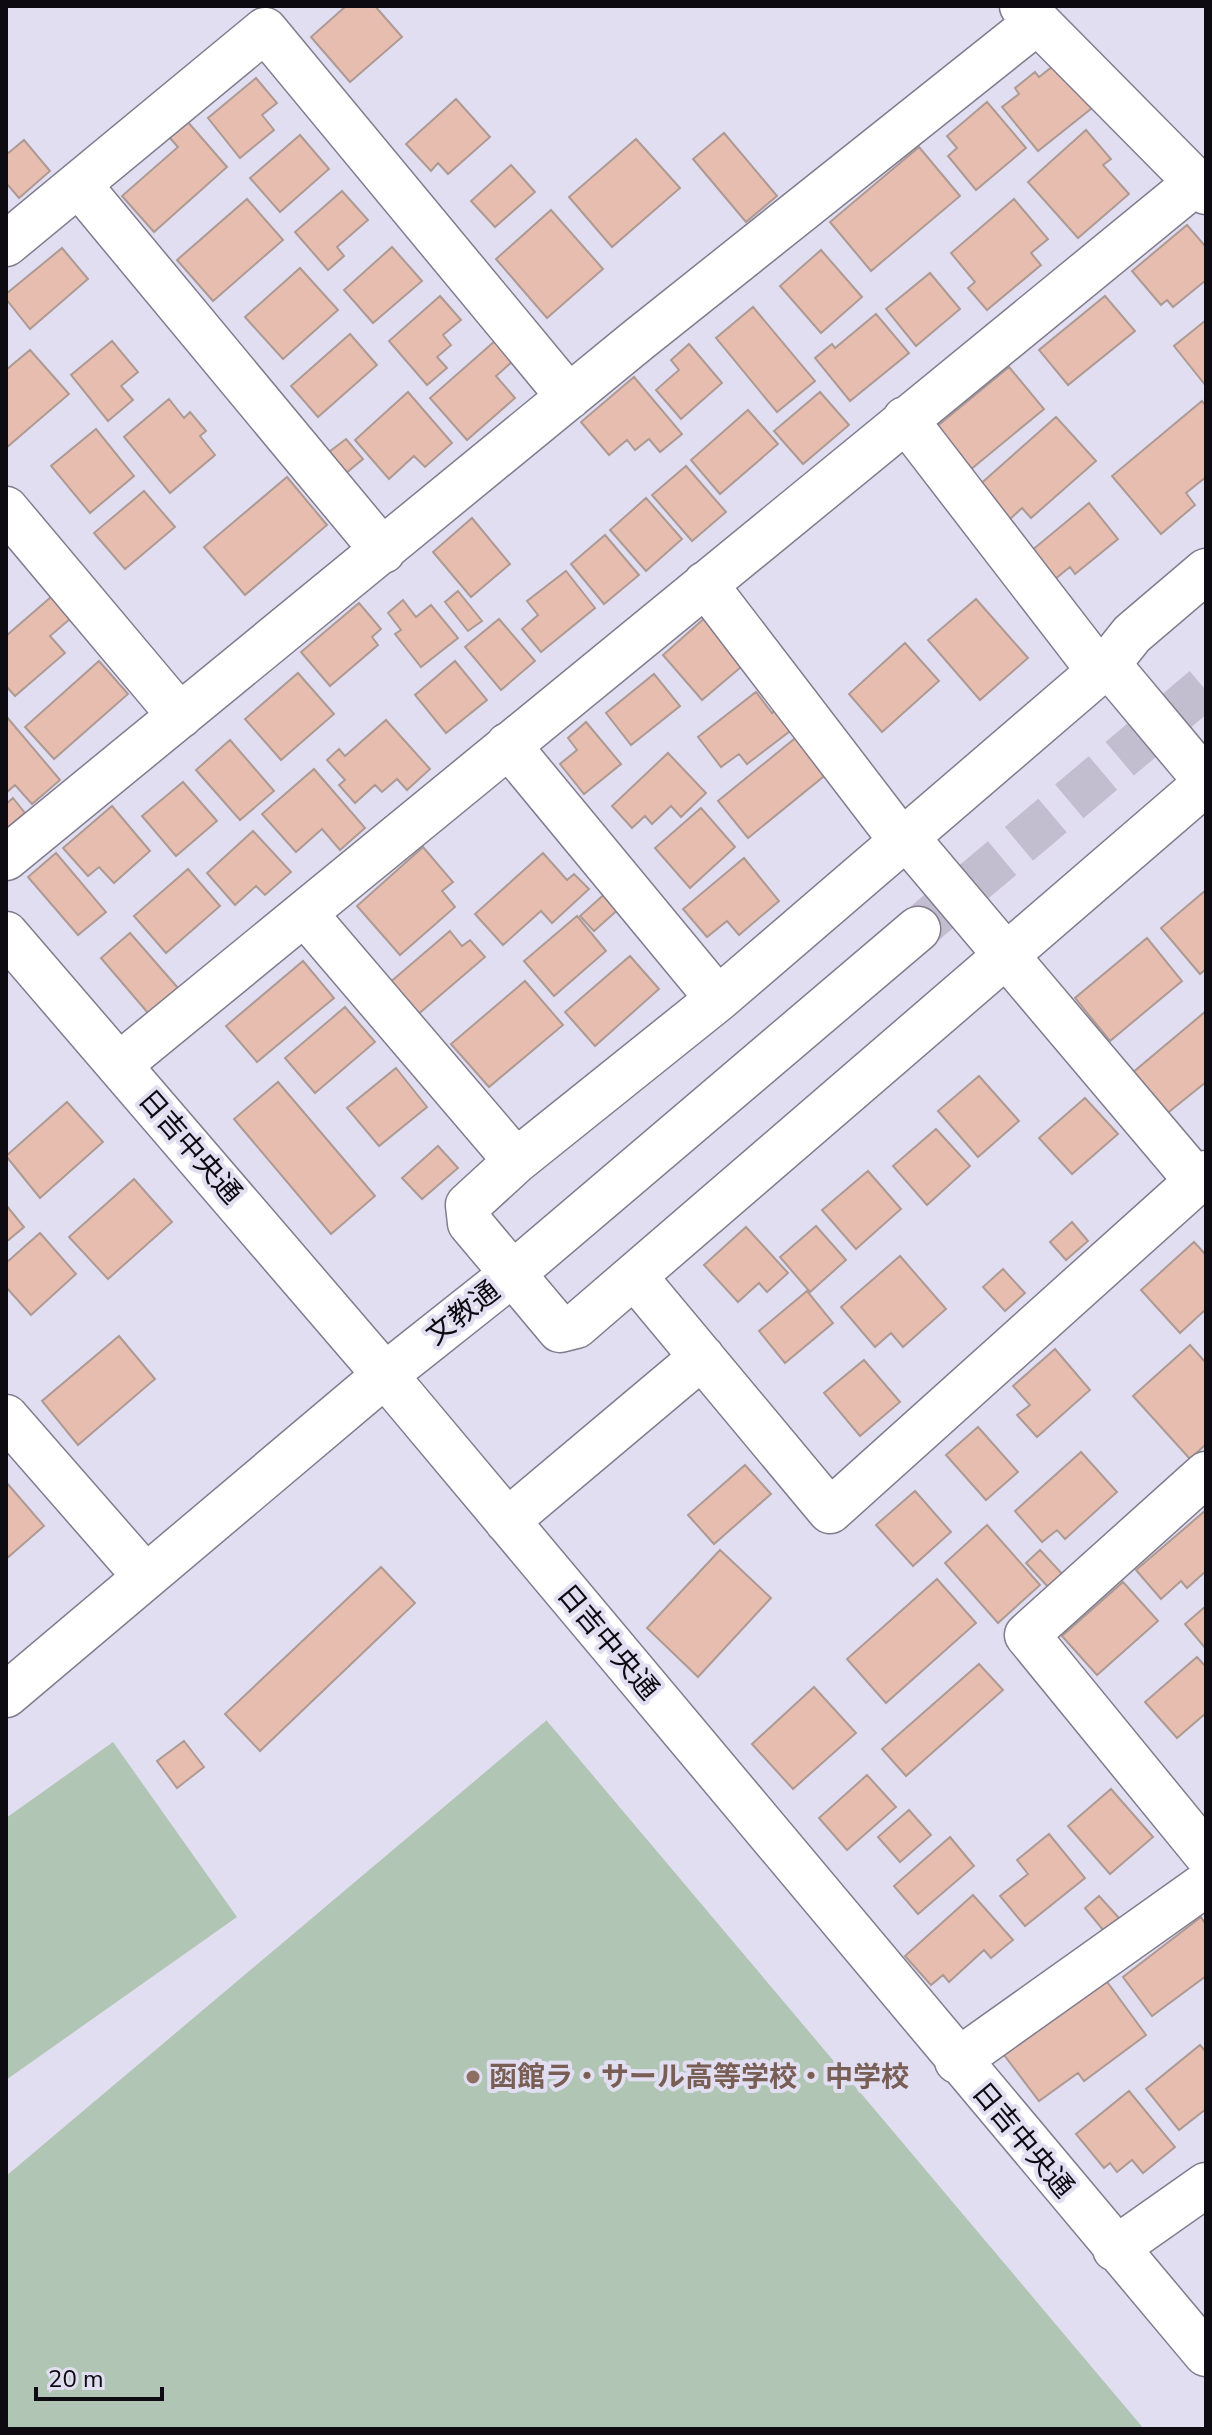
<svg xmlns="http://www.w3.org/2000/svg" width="1212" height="2435" font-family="'Nunito Sans','Noto Sans JP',sans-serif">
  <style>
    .green { fill: #b1c5b4 }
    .building { fill: #e7bdaf; stroke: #ae9a94; stroke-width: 2 }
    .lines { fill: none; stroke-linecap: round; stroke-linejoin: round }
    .tertiary-tunnel { stroke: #c2becf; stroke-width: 44; stroke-dasharray: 44 22; stroke-linecap: butt }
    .minor-casing { stroke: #807c8d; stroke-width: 47 }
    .tertiary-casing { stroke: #807c8d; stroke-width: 47 }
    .minor { stroke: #fff; stroke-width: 44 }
    .tertiary { stroke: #fff; stroke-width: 44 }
    .education-dot { fill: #8d6e63; stroke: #e2def1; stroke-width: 3 }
    .labels { text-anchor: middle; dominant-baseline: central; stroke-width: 8; stroke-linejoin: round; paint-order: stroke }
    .street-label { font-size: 28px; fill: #0d0b11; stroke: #e2def1 }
    .education-label { font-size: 28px; font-weight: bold; fill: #785e54; stroke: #e2def1; text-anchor: start }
  </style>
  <rect width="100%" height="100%" fill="#e2def1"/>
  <path class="green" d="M 547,1720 L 547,1721 L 1144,2429 L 6,2429 L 6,2176 Z
    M 113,1742 L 237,1917 L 6,2080 L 6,1818 Z"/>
  <path class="building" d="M 346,6 L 375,6 L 402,37 L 350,82 L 311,37 Z
    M 1057,63 L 1092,108 L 1038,151 L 1002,107 L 1019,94 L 1015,88 L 1035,72 L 1039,77 Z
    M 256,78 L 277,103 L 262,115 L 274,130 L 240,158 L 208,118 Z
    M 456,99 L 490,137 L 448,174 L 438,163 L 431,171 L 406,144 Z
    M 987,102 L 1026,148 L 976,190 L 948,156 L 957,148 L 947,136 Z
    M 187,121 L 227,167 L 154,232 L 122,196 L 178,147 L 169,137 Z
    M 1086,130 L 1111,159 L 1103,165 L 1129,194 L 1078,238 L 1028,182 Z
    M 724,133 L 777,196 L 746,222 L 693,159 Z
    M 300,135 L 329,169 L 280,212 L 250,178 Z
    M 636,139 L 680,188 L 612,247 L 569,197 Z
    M 24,140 L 50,171 L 19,198 L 6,183 L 6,155 Z
    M 919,147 L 960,196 L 871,271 L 830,222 Z
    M 511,165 L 535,192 L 495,227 L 471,201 Z
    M 342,191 L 368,220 L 337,247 L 344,256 L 328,270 L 295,232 Z
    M 247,199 L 283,240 L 213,301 L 177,260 Z
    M 1014,199 L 1048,239 L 1031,253 L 1041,265 L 987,310 L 968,288 L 975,282 L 951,253 Z
    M 551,210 L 603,269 L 547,318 L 496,259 Z
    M 1187,225 L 1206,247 L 1206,280 L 1173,307 L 1167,300 L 1161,305 L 1132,271 Z
    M 392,247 L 422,281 L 373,323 L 344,290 Z
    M 62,248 L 88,279 L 30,329 L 6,299 L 6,294 Z
    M 821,250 L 862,297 L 821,333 L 780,286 Z
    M 300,268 L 338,310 L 283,359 L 245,317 Z
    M 930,273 L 960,309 L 916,346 L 886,309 Z
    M 440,296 L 461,320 L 443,335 L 451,345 L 437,357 L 447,368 L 427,385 L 389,341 Z
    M 1105,296 L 1135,331 L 1068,385 L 1039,350 Z
    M 753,307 L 815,381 L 777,412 L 716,338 Z
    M 876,314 L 909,353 L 850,401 L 815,358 L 832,344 L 835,348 Z
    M 1206,320 L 1206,386 L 1174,346 Z
    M 350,334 L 377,365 L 318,417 L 291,386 Z
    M 112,341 L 138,372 L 121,386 L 133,400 L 108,421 L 71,375 Z
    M 495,341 L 513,361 L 496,376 L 515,398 L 467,440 L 430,398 Z
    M 689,344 L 722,383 L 681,419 L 656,390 L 679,370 L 671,360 Z
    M 30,350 L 69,394 L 6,448 L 6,370 Z
    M 1009,367 L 1044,409 L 970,470 L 935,428 Z
    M 634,377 L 682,434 L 660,452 L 649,439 L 635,450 L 627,440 L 609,455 L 581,422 Z
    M 408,392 L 452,443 L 425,467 L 414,456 L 389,479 L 355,440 Z
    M 820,392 L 849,425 L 803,464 L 774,431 Z
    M 169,399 L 184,418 L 190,412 L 206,431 L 200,436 L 215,455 L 170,493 L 124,437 Z
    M 1202,401 L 1206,406 L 1206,477 L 1186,493 L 1195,505 L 1161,534 L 1112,476 Z
    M 748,410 L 778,444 L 720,494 L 691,460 Z
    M 1056,417 L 1096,461 L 1031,518 L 1022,508 L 1008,521 L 977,487 Z
    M 96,429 L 134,476 L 90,513 L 51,466 Z
    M 346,439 L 363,459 L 346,473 L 329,452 Z
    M 686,466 L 726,512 L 692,541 L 652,495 Z
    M 287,477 L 327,525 L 245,595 L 204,547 Z
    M 144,491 L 175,527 L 125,569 L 94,533 Z
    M 646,498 L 682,539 L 646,571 L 610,530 Z
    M 1089,503 L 1118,539 L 1075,574 L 1070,567 L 1055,579 L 1031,551 Z
    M 472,518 L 510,564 L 471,597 L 433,552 Z
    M 605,535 L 639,575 L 604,604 L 571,564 Z
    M 566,571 L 595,608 L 541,652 L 522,629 L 538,615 L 527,601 Z
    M 58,591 L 77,613 L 50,636 L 65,653 L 15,696 L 6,686 L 6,636 Z
    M 458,591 L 482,621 L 468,631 L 445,602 Z
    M 976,599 L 1028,658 L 980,700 L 928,640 Z
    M 403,600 L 416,617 L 431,605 L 458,638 L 421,667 L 395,634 L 401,630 L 388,613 Z
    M 359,603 L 381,629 L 372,637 L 378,645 L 330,686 L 301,652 Z
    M 707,616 L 747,662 L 702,700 L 663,655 Z
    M 499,619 L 535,661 L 501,690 L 465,647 Z
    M 905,643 L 939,681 L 882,732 L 849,694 Z
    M 99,661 L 128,694 L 54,759 L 25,727 Z
    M 455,661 L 487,700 L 446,733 L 415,695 Z
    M 298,673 L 334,714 L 281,760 L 245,719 Z
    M 654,674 L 680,706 L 631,745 L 606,713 Z
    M 756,692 L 772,713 L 783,705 L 798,725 L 747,764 L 739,754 L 721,767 L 698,737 Z
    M 6,716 L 60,780 L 32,804 L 15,785 L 6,793 Z
    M 386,720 L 430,769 L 407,790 L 397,779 L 382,792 L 375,785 L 355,803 L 339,785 L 345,780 L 327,760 L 339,749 L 345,756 Z
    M 586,722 L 621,764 L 584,794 L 560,764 L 577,750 L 568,738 Z
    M 804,731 L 834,768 L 748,838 L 718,801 Z
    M 230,740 L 274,791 L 240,820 L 196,770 Z
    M 668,753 L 706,793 L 681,817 L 671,806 L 652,824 L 645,816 L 632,828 L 612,806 Z
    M 314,769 L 365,828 L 340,850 L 322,829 L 296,852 L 262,814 Z
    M 183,782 L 217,821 L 176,856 L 142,816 Z
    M 13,798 L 25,813 L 6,829 L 6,804 Z
    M 112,806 L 150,851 L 114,883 L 99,867 L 88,876 L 63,848 Z
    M 701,808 L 735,847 L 690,888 L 655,848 Z
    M 253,831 L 291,872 L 265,895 L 256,886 L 235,905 L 207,873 Z
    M 423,847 L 453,882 L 442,891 L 455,907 L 400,955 L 357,906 Z
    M 56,853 L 106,912 L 78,935 L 28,877 Z
    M 543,853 L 567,880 L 574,874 L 589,889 L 552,923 L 541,911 L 503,945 L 475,914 Z
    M 744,858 L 779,901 L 739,935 L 727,921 L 707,937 L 683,909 Z
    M 188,869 L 220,906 L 166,953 L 134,916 Z
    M 1206,890 L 1206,969 L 1200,974 L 1161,928 Z
    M 608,891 L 621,907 L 594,931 L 580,916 Z
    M 577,916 L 606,951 L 554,996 L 524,961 Z
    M 450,931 L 462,946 L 470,940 L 485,957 L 416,1016 L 388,984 Z
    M 130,933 L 178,988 L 148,1013 L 101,958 Z
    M 1147,938 L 1182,981 L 1110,1041 L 1075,998 Z
    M 630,956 L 659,989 L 595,1046 L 565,1012 Z
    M 303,961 L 334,998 L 257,1062 L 226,1026 Z
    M 525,981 L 563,1025 L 489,1087 L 451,1044 Z
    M 345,1007 L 375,1042 L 315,1093 L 285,1058 Z
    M 1206,1011 L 1206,1082 L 1165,1115 L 1131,1074 Z
    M 396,1068 L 427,1107 L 379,1146 L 347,1108 Z
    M 979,1076 L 1019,1121 L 978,1157 L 938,1111 Z
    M 278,1082 L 375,1196 L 331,1234 L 234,1119 Z
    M 1085,1098 L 1118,1134 L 1072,1174 L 1039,1138 Z
    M 67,1102 L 103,1142 L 40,1198 L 6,1156 Z
    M 936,1129 L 970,1166 L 927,1205 L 893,1166 Z
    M 438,1146 L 458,1168 L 422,1199 L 402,1178 Z
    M 868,1171 L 901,1209 L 856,1249 L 822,1210 Z
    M 134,1179 L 172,1222 L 108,1279 L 69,1237 Z
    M 6,1205 L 24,1227 L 6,1242 Z
    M 1072,1222 L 1088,1241 L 1066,1260 L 1050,1242 Z
    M 816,1226 L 846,1260 L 810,1292 L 780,1257 Z
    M 746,1227 L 788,1273 L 767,1292 L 759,1283 L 738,1302 L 704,1265 Z
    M 40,1233 L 76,1274 L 31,1315 L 6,1287 L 6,1263 Z
    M 1194,1242 L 1206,1255 L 1206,1309 L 1180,1333 L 1141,1290 Z
    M 900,1256 L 946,1309 L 903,1347 L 891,1333 L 875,1347 L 841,1307 Z
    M 1003,1269 L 1025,1293 L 1005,1311 L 983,1287 Z
    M 807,1291 L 833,1323 L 785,1363 L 759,1331 Z
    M 119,1336 L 155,1379 L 78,1445 L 42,1401 Z
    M 1190,1345 L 1206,1363 L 1206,1444 L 1190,1459 L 1133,1396 Z
    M 1055,1349 L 1090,1390 L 1037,1437 L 1017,1415 L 1030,1405 L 1013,1386 Z
    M 864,1360 L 900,1402 L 860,1436 L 824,1393 Z
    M 978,1427 L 1018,1472 L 986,1500 L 946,1455 Z
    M 1081,1452 L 1117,1492 L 1065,1539 L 1057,1530 L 1042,1542 L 1015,1511 Z
    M 745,1465 L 771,1494 L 714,1544 L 688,1515 Z
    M 6,1482 L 44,1526 L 6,1559 Z
    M 915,1491 L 951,1532 L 913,1566 L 876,1525 Z
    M 1206,1510 L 1206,1571 L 1187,1588 L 1181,1581 L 1161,1599 L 1136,1570 Z
    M 987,1525 L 1040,1585 L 998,1623 L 945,1563 Z
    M 720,1550 L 771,1598 L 698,1677 L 647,1628 Z
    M 1040,1550 L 1064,1576 L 1050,1589 L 1026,1563 Z
    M 381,1567 L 415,1603 L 260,1751 L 225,1714 Z
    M 937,1579 L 976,1623 L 886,1703 L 847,1659 Z
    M 1123,1582 L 1158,1621 L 1097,1675 L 1062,1636 Z
    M 1206,1606 L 1206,1649 L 1185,1624 Z
    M 1197,1657 L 1206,1667 L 1206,1713 L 1177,1738 L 1145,1702 Z
    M 979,1664 L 1003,1690 L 906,1776 L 882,1749 Z
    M 814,1687 L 856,1733 L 793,1789 L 752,1744 Z
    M 184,1741 L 204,1767 L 177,1788 L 157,1761 Z
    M 867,1775 L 896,1807 L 847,1850 L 819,1818 Z
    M 1111,1789 L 1153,1837 L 1110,1874 L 1068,1826 Z
    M 909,1810 L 931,1835 L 900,1862 L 878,1837 Z
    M 1049,1834 L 1085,1878 L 1025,1926 L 1000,1896 L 1028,1874 L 1017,1860 Z
    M 950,1837 L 974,1866 L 918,1914 L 894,1886 Z
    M 973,1895 L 1013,1940 L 991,1958 L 984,1950 L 949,1982 L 943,1975 L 931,1985 L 905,1956 Z
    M 1099,1896 L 1119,1918 L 1104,1931 L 1085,1908 Z
    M 1201,1917 L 1206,1925 L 1206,1976 L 1152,2016 L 1123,1977 Z
    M 1105,1979 L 1146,2035 L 1084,2081 L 1078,2073 L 1039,2101 L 1004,2055 Z
    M 1200,2045 L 1206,2052 L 1206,2109 L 1179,2130 L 1146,2089 Z
    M 1129,2091 L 1175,2147 L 1143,2173 L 1132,2160 L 1117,2172 L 1110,2163 L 1104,2168 L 1076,2134 Z"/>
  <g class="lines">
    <path class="tertiary-tunnel" d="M 918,929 L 1206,686"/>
    <g class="minor-casing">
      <path id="minor" d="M 1022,6 L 1206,192
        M 80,186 L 383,551
        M 6,244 L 265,30 L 569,397
        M 905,419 L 1100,672
        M 6,509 L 180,716
        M 1206,571 L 1132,634 L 1108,664 L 718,999 L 516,1161 L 468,1205 L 470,1223 L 560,1330 L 576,1326 L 1206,783
        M 705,584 L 901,840
        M 1108,664 L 1206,781
        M 508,745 L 718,999
        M 906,837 L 1197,1181
        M 6,858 L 638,340 L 1037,22
        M 305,914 L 516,1161
        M 119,1065 L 1197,182
        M 634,1276 L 830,1511 L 1206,1173
        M 385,1375 L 1206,2354
        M 6,1417 L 145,1576
        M 1206,1474 L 1027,1635 L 1206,1854
        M 507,1521 L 702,1357
        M 957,2061 L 1206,1884
        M 1115,2249 L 1206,2185"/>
    </g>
    <g class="tertiary-casing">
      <path id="tertiary" d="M 6,934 L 385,1375
        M 6,1695 L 385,1375 L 511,1275 L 918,929"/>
    </g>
    <use href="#minor" class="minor"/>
    <use href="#tertiary" class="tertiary"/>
  </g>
  <circle class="education-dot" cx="473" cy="2077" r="8"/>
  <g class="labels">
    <g class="street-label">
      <text transform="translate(190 1147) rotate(49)">日吉中央通</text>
      <text transform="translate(463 1313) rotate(-38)">文教通</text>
      <text transform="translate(608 1642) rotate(50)">日吉中央通</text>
      <text transform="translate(1023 2140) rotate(50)">日吉中央通</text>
    </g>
    <g class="education-label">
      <text x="489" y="2077">函館ラ・サール高等学校・中学校</text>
    </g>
  </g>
  <rect width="1212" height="2435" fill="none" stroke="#0d0b11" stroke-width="16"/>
  <path d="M36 2387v12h126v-12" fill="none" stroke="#0d0b11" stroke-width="4"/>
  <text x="48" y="2387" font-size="24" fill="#0d0b11" stroke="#e2def1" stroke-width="6" paint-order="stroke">20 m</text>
</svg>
